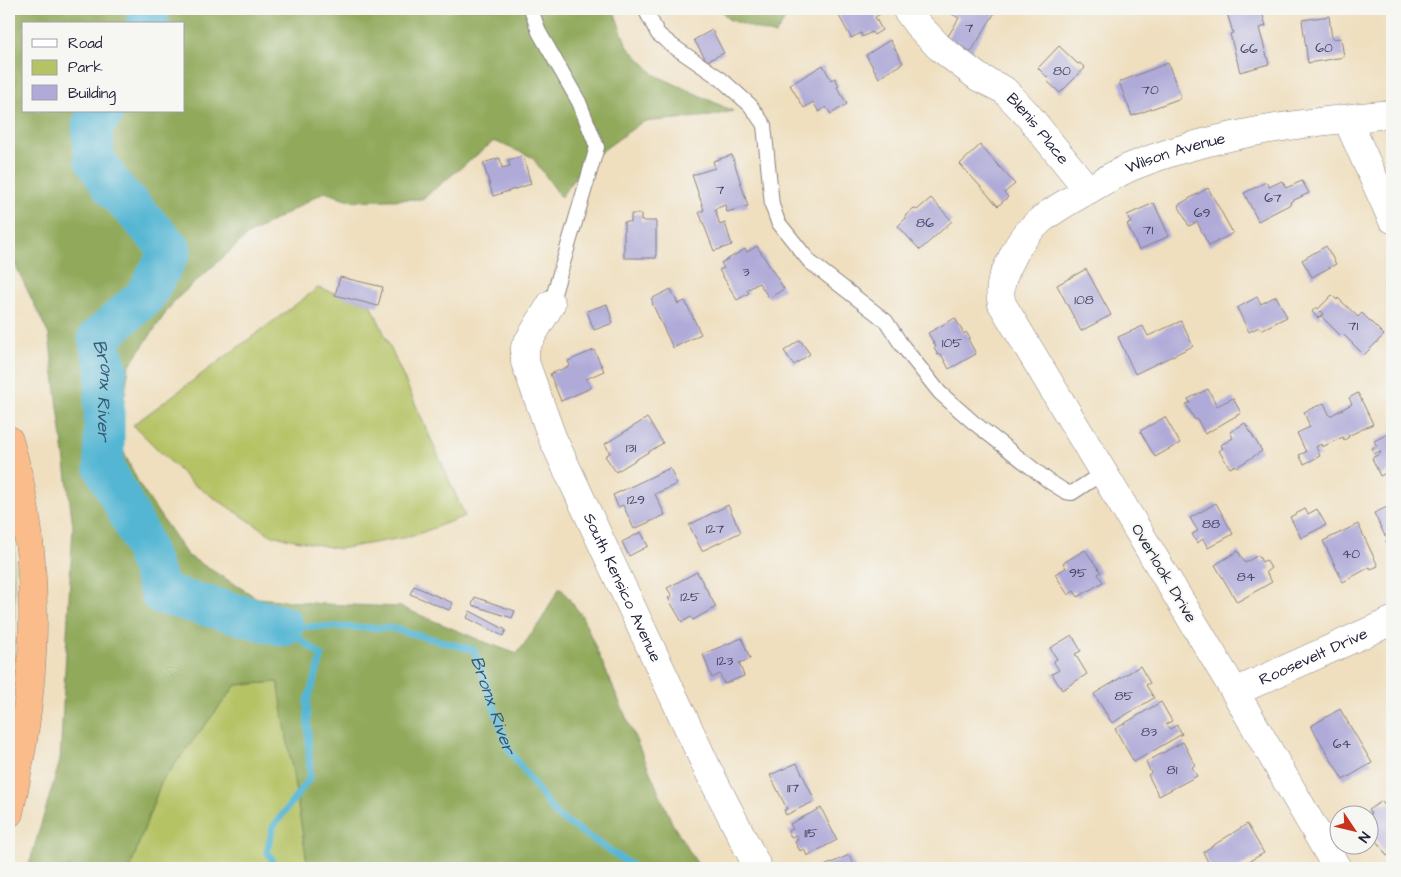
<svg xmlns="http://www.w3.org/2000/svg" width="1401" height="877" font-family="'Architects Daughter',sans-serif">
  <style>
    .green { fill: #b5c365; stroke: #6c7250 }
    .forest { fill: #90a95a; stroke: #59664a; fill-rule: evenodd }
    .lines { fill: none; stroke-linecap: round; stroke-linejoin: round }
    .stream { stroke: #55b6d3; stroke-width: 7 }
    .river { stroke: #55b6d3; stroke-width: 41 }
    .building { fill: #afaad8 }
    .lane-casing { stroke: #88807d; stroke-width: 16 }
    .street-casing { stroke: #88807d; stroke-width: 29 }
    .highway-casing { stroke: #88807d; stroke-width: 29 }
    .lane { stroke: #fff; stroke-width: 14 }
    .street { stroke: #fff; stroke-width: 28 }
    .highway { stroke: #fabc8b; stroke-width: 28 }
    .labels { text-anchor: middle; dominant-baseline: central; stroke-width: 4; stroke-linejoin: round; paint-order: stroke }
    .number-label { font-size: 14px; fill: #454462 }
    .street-label { font-size: 16px; fill: #22223b; stroke: #f6f6f2 }
    .water-label { font-size: 18px; font-style: italic; fill: #345670; stroke: #f6f6f2 }
  </style>
  <rect width="100%" height="100%" fill="#f6f6f2"/>
  <filter id="ink" filterUnits="userSpaceOnUse"><feTurbulence type="fractalNoise" baseFrequency=".02" numOctaves="2"/><feDisplacementMap in="SourceGraphic" scale="10" xChannelSelector="R" yChannelSelector="G"/><feConvolveMatrix kernelMatrix="1 2 1 2 8 2 1 2 1" color-interpolation-filters="sRGB"/></filter>
  <filter id="wash" filterUnits="userSpaceOnUse"><feTurbulence type="fractalNoise" baseFrequency=".0096" numOctaves="4" result="noise"/><feDisplacementMap in="SourceGraphic" scale="20" xChannelSelector="R" yChannelSelector="G"/><feGaussianBlur stdDeviation="1.12" result="paint"/><feColorMatrix in="noise" values="0 0 0 0 0 0 0 0 0 0 0 0 0 0 0 0 0 1.4 0 .05"/><feComposite in="paint" operator="in"/></filter>
  <g filter="url(#wash)">
    <rect width="100%" height="100%" fill="#efdfbf"/>
    <path class="green" d="M 318,288 L 371,304 L 465,516 L 413,536 L 339,549 L 271,535 L 193,484 L 133,425 Z
      M 9,515 L 15,537 L 14,645 L 9,707 Z
      M 279,682 L 308,868 L 130,868 L 161,782 L 236,685 Z"/>
    <path class="forest" d="M 9,9 L 613,9 L 627,46 L 655,75 L 733,111 L 711,116 L 642,122 L 584,164 L 561,197 L 532,157 L 494,141 L 422,199 L 353,201 L 324,192 L 248,235 L 174,301 L 129,366 L 118,440 L 140,486 L 187,555 L 257,598 L 323,604 L 401,607 L 482,641 L 517,654 L 542,619 L 560,587 L 582,616 L 673,825 L 700,868 L 308,868 L 278,682 L 236,685 L 161,782 L 130,868 L 28,868 L 60,761 L 73,526 L 49,335 L 9,252 ZM 24,24 L 184,24 L 184,111 L 24,111 Z
      M 720,9 L 792,9 L 775,35 L 728,19 Z"/>
    <g class="lines">
      <g class="stream">
        <path id="s1" d="M 283,626 L 391,628 L 474,650 L 509,750 L 556,815 L 636,868"/>
        <path d="M 277,868 L 267,851 L 273,827 L 310,778 L 307,702 L 322,656 L 283,626"/>
      </g>
      <g class="river">
        <path d="M 146,9 L 149,24"/>
        <path id="s2" d="M 104,111 L 92,125 L 94,158 L 111,185 L 171,250 L 145,296 L 98,338 L 107,368 L 104,402 L 104,467 L 139,534 L 161,594 L 283,626"/>
      </g>
    </g>
    <g id="blocks">
      <path class="building" d="M 848,9 L 880,9 L 882,13 L 875,17 L 882,30 L 874,35 L 872,32 L 862,37 L 861,33 L 851,38 L 838,14 Z
        M 953,9 L 997,9 L 971,52 L 947,38 L 959,18 L 950,13 Z
        M 1226,9 L 1261,9 L 1266,26 L 1259,28 L 1269,64 L 1240,72 L 1230,34 L 1233,33 Z
        M 1329,16 L 1332,39 L 1341,38 L 1344,57 L 1308,63 L 1302,20 Z
        M 712,30 L 724,53 L 707,61 L 694,40 Z
        M 890,40 L 903,63 L 879,78 L 866,55 Z
        M 1059,46 L 1078,64 L 1080,63 L 1085,68 L 1060,93 L 1047,81 L 1049,79 L 1038,68 Z
        M 1168,63 L 1181,98 L 1132,116 L 1119,82 Z
        M 823,65 L 831,80 L 835,78 L 839,86 L 837,87 L 847,104 L 831,114 L 826,107 L 819,112 L 813,102 L 804,108 L 790,85 Z
        M 980,145 L 1015,184 L 1004,193 L 1008,197 L 998,206 L 960,164 Z
        M 732,155 L 748,206 L 727,212 L 725,205 L 715,209 L 720,225 L 725,223 L 732,245 L 714,251 L 699,212 L 704,210 L 692,175 L 715,168 L 713,161 Z
        M 523,156 L 531,184 L 493,196 L 483,163 L 500,158 L 502,168 L 510,166 L 508,160 Z
        M 1282,181 L 1286,188 L 1302,181 L 1309,193 L 1290,202 L 1291,204 L 1258,221 L 1244,193 L 1266,182 L 1269,187 Z
        M 1208,188 L 1233,233 L 1209,246 L 1197,222 L 1189,226 L 1178,205 Z
        M 931,198 L 952,221 L 920,250 L 898,226 L 906,218 L 905,216 L 914,208 L 917,210 Z
        M 1154,203 L 1169,236 L 1139,250 L 1127,224 L 1131,223 L 1127,215 Z
        M 631,214 L 641,214 L 641,221 L 656,221 L 656,258 L 624,258 L 624,222 L 631,222 Z
        M 757,246 L 784,289 L 769,298 L 759,283 L 747,290 L 749,293 L 737,300 L 719,270 L 724,268 L 721,263 L 745,249 L 747,252 Z
        M 1326,246 L 1336,264 L 1312,277 L 1302,260 Z
        M 1086,269 L 1111,315 L 1081,331 L 1057,285 Z
        M 340,277 L 383,287 L 378,306 L 335,295 Z
        M 671,289 L 678,304 L 685,301 L 701,334 L 673,348 L 652,303 L 653,302 L 651,299 Z
        M 1332,295 L 1337,300 L 1338,298 L 1358,317 L 1362,313 L 1384,335 L 1364,355 L 1343,334 L 1341,336 L 1321,316 L 1324,314 L 1321,311 L 1319,313 L 1321,315 L 1318,318 L 1312,312 L 1316,307 L 1318,309 Z
        M 1276,296 L 1287,317 L 1261,330 L 1259,327 L 1249,332 L 1237,308 L 1257,297 L 1261,304 Z
        M 607,304 L 613,323 L 594,330 L 587,311 Z
        M 955,318 L 964,334 L 966,332 L 970,338 L 968,339 L 976,354 L 949,369 L 941,354 L 938,355 L 934,348 L 936,347 L 928,333 Z
        M 1181,321 L 1193,346 L 1135,374 L 1118,337 L 1143,326 L 1148,336 Z
        M 800,340 L 810,354 L 794,365 L 784,351 Z
        M 594,350 L 604,371 L 586,379 L 591,388 L 561,401 L 550,374 L 570,366 L 568,361 Z
        M 1208,389 L 1217,406 L 1233,398 L 1241,413 L 1205,434 L 1197,419 L 1195,420 L 1186,404 L 1190,403 L 1188,399 Z
        M 1358,393 L 1373,424 L 1348,436 L 1349,437 L 1344,440 L 1343,437 L 1322,447 L 1321,444 L 1316,447 L 1320,456 L 1304,464 L 1299,455 L 1306,452 L 1297,433 L 1310,427 L 1304,412 L 1324,403 L 1330,416 L 1352,404 L 1349,398 Z
        M 1165,417 L 1180,443 L 1155,457 L 1140,431 Z
        M 647,418 L 663,443 L 616,472 L 605,456 L 610,453 L 605,444 Z
        M 1245,423 L 1262,451 L 1237,467 L 1236,465 L 1230,468 L 1219,451 L 1223,448 L 1221,445 L 1233,438 L 1230,432 Z
        M 1392,432 L 1392,470 L 1380,476 L 1372,458 L 1381,453 L 1380,451 L 1374,454 L 1372,448 L 1377,446 L 1374,441 Z
        M 670,468 L 677,484 L 655,494 L 665,515 L 634,529 L 623,505 L 618,507 L 613,495 Z
        M 1216,503 L 1233,534 L 1208,548 L 1203,539 L 1197,543 L 1192,534 L 1198,531 L 1190,518 Z
        M 728,505 L 741,532 L 702,551 L 689,525 Z
        M 1392,505 L 1392,533 L 1385,536 L 1374,513 Z
        M 1305,509 L 1308,514 L 1317,509 L 1326,525 L 1301,538 L 1290,517 Z
        M 1358,524 L 1378,566 L 1371,569 L 1370,567 L 1343,582 L 1323,541 Z
        M 641,532 L 648,546 L 629,556 L 622,542 Z
        M 1392,538 L 1392,553 L 1386,541 Z
        M 1085,550 L 1101,572 L 1098,574 L 1103,582 L 1078,597 L 1074,591 L 1068,595 L 1055,574 L 1066,568 L 1063,563 Z
        M 1238,551 L 1245,563 L 1258,555 L 1262,562 L 1266,560 L 1271,568 L 1266,572 L 1272,582 L 1237,602 L 1215,565 Z
        M 697,572 L 716,607 L 693,620 L 691,617 L 682,622 L 668,598 L 672,596 L 667,588 Z
        M 414,586 L 453,603 L 449,610 L 410,594 Z
        M 475,597 L 515,611 L 512,618 L 472,605 Z
        M 470,611 L 506,630 L 503,636 L 467,618 Z
        M 1072,635 L 1081,651 L 1075,654 L 1087,674 L 1062,690 L 1052,674 L 1059,670 L 1053,661 L 1057,659 L 1050,648 Z
        M 742,638 L 750,659 L 739,663 L 744,676 L 724,684 L 720,674 L 712,678 L 703,654 Z
        M 1140,666 L 1150,683 L 1146,685 L 1154,698 L 1112,723 L 1094,694 Z
        M 1161,702 L 1172,721 L 1166,724 L 1170,729 L 1177,725 L 1182,734 L 1134,762 L 1115,729 Z
        M 1340,709 L 1372,763 L 1343,780 L 1311,726 Z
        M 1183,742 L 1195,765 L 1192,767 L 1197,776 L 1159,796 L 1148,775 L 1151,773 L 1146,762 Z
        M 797,763 L 815,801 L 786,815 L 784,810 L 787,809 L 770,775 Z
        M 1382,801 L 1384,805 L 1389,802 L 1392,808 L 1392,853 L 1387,856 L 1368,826 L 1368,815 L 1371,814 L 1368,810 Z
        M 821,808 L 837,840 L 807,856 L 804,849 L 800,851 L 795,842 L 798,840 L 796,835 L 791,837 L 788,831 L 793,829 L 790,824 Z
        M 1247,824 L 1264,853 L 1237,868 L 1211,868 L 1203,852 Z
        M 849,855 L 856,868 L 820,868 Z"/>
    </g>
  </g>
  <g filter="url(#ink)">
    <use href="#blocks" fill-opacity="0" stroke="#88807d" stroke-width="1"/>
    <g class="lines">
      <g class="lane-casing">
        <path id="lane" d="M 531,9 L 539,32 L 579,102 L 597,147 L 551,304
          M 645,9 L 658,34 L 673,46 L 721,79 L 750,105 L 764,125 L 772,205 L 778,222 L 810,262 L 886,321 L 901,344 L 940,393 L 973,422 L 1050,482 L 1066,492 L 1072,493 L 1104,472"/>
      </g>
      <g class="street-casing">
        <g id="street">
          <path id="s3" d="M 906,9 L 917,24 L 939,47 L 978,77 L 1004,90 L 1027,114 L 1088,190"/>
          <path d="M 1347,119 L 1392,219"/>
          <path id="s4" d="M 551,304 L 525,347 L 525,362 L 552,437 L 708,770 L 758,868"/>
          <path id="s5" d="M 1235,692 L 1392,621"/>
          <path id="s6" d="M 1337,868 L 1235,692 L 1002,304 C 997,286 1004,274 1012,258 C 1026,225 1053,210 1083,193 C 1099,184 1116,173 1133,166 C 1215,133 1305,122 1392,114"/>
        </g>
      </g>
      <g class="highway-casing">
        <path id="highway" d="M 9,440 C 45,562 37,691 9,813"/>
      </g>
      <use href="#lane" class="lane"/>
      <use href="#street" class="street"/>
      <use href="#highway" class="highway"/>
    </g>
  </g>
  <g class="labels">
    <g class="number-label">
      <text x="969" y="28">7</text>
      <text x="1324" y="48">60</text>
      <text x="1249" y="49">66</text>
      <text x="1062" y="71">80</text>
      <text x="1150" y="90">70</text>
      <text x="720" y="190">7</text>
      <text x="1273" y="198">67</text>
      <text x="1202" y="213">69</text>
      <text x="925" y="223">86</text>
      <text x="1148" y="230">71</text>
      <text x="746" y="272">3</text>
      <text x="1084" y="300">108</text>
      <text x="1353" y="326">71</text>
      <text x="952" y="343">105</text>
      <text x="631" y="448">131</text>
      <text x="636" y="500">129</text>
      <text x="1211" y="524">88</text>
      <text x="715" y="529">127</text>
      <text x="1351" y="554">40</text>
      <text x="1078" y="573">95</text>
      <text x="1246" y="577">84</text>
      <text x="690" y="597">125</text>
      <text x="725" y="661">123</text>
      <text x="1124" y="696">85</text>
      <text x="1149" y="732">83</text>
      <text x="1342" y="744">64</text>
      <text x="1172" y="770">81</text>
      <text x="793" y="788">117</text>
      <text x="811" y="833">115</text>
    </g>
    <g class="street-label">
      <text stroke="none"><textPath href="#s3" startOffset="180">Blenis Place</textPath></text>
      <text stroke="none"><textPath href="#s6" startOffset="904">Wilson Avenue</textPath></text>
      <text transform="translate(1164 573) rotate(59)">Overlook Drive</text>
      <text stroke="none"><textPath href="#s4" startOffset="311">South Kensico Avenue</textPath></text>
      <text stroke="none"><textPath href="#s5" startOffset="86">Roosevelt Drive</textPath></text>
    </g>
    <g class="water-label">
      <text stroke="none"><textPath href="#s2" startOffset="341">Bronx River</textPath></text>
      <text stroke="none"><textPath href="#s1" startOffset="252">Bronx River</textPath></text>
    </g>
  </g>
  <rect width="1401" height="877" fill="none" stroke="#f6f6f2" stroke-width="30"/>
  <rect x="22" y="22" width="162" height="90" fill="#f6f6f2" stroke="#a1a1a9"/>
  <rect x="32" y="39" width="25" height="8" fill="#ffffff" stroke="#a1a1a9"/>
  <text x="68" y="48" font-size="15" fill="#22223b">Road</text>
  <rect x="32" y="60" width="25" height="15" fill="#b5c365" stroke="#a1a1a9"/>
  <text x="68" y="72" font-size="15" fill="#22223b">Park</text>
  <rect x="32" y="85" width="25" height="15" fill="#afaad8" stroke="#a1a1a9"/>
  <text x="68" y="98" font-size="15" fill="#22223b">Building</text>
  <g transform="translate(1354 830) rotate(125)"><circle r="24" fill="#f6f6f2" stroke="#a1a1a9"/>
  <path d="M0-4L9 19L0 12L-9 19Z" fill="#c8321e"/>
  <text y="-8" font-size="14" font-weight="bold" text-anchor="middle" fill="#22223b">N</text>
  </g>
</svg>
